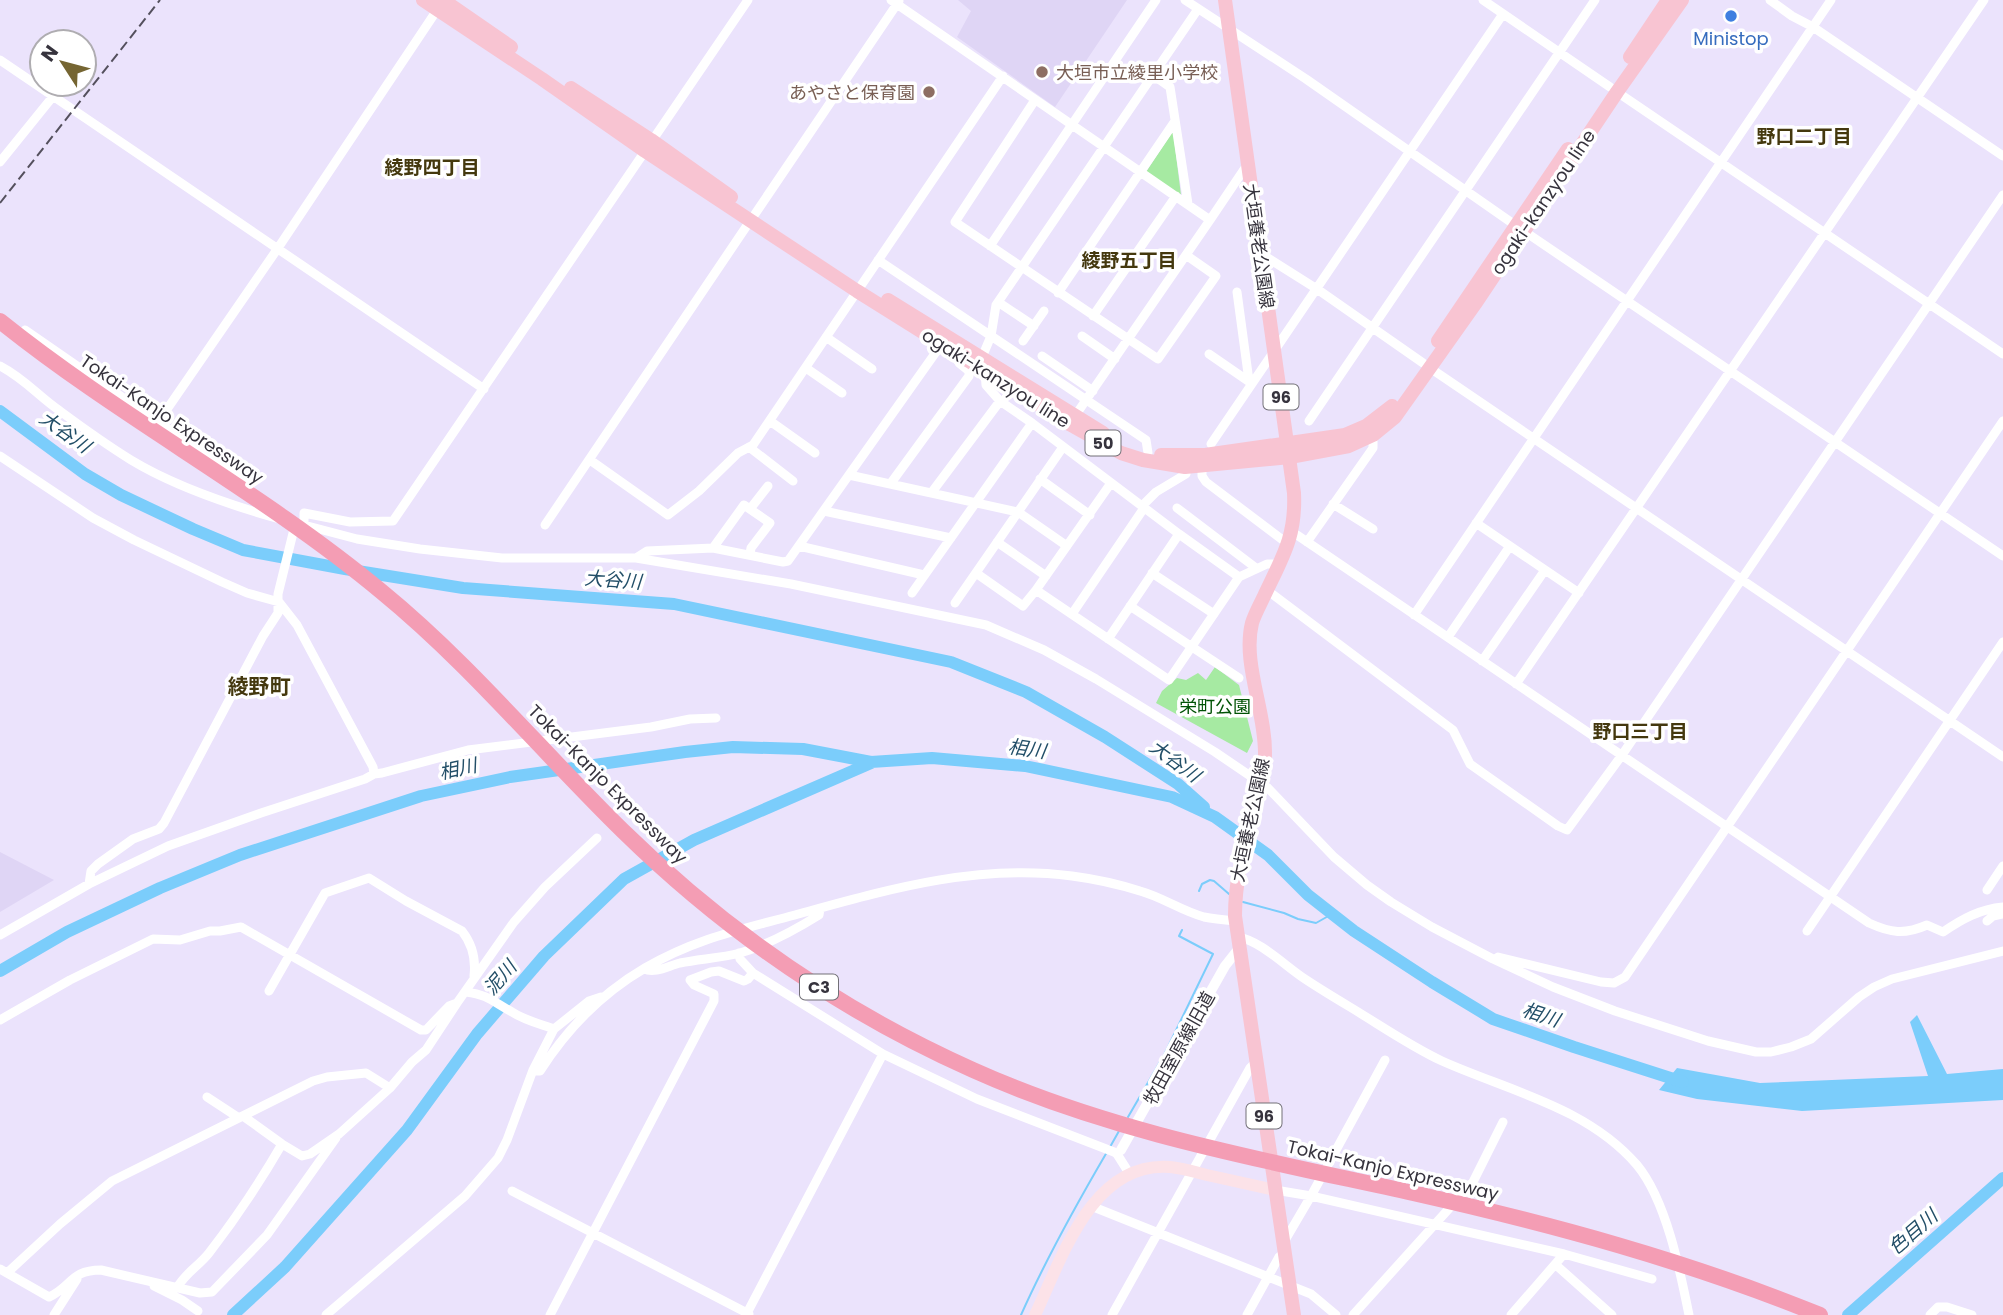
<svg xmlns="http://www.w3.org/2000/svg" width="2003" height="1315" font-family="Poppins,'Noto Sans JP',sans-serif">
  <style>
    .built { fill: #dfd5f5 }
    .green { fill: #a6eaa2 }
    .water { fill: #7bcdfb }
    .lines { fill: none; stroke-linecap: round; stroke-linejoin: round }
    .stream { stroke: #7bcdfb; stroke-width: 2 }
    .river { stroke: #7bcdfb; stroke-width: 12 }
    .minor { stroke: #fff; stroke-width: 9 }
    .tertiary { stroke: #fff; stroke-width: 10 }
    .secondary { stroke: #fce2e8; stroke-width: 12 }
    .primary { stroke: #f8c4d2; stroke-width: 14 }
    .motorway { stroke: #f49db4; stroke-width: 16 }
    .rail { stroke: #54505d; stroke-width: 2; stroke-dasharray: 10 5; stroke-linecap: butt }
    .shop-dot { fill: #3f7fe0; stroke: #fff; stroke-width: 2.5 }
    .education-dot { fill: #8d6e63; stroke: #fff; stroke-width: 2.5 }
    .labels { text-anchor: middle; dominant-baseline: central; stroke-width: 7; stroke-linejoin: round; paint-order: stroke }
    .shield { fill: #fff; stroke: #727077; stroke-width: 2 }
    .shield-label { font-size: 16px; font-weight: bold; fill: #36333d }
    .shop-label { font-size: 18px; fill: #366cbe; stroke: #fff }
    .education-label { font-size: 18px; fill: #785e54; stroke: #fff; text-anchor: start }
    .street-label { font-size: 18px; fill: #36333d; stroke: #fff }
    .park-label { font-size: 18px; fill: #005205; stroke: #fff }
    .neighbourhood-label { font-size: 19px; font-weight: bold; fill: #44380e; stroke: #fff }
    .water-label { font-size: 19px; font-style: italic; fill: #234f68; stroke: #fff }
    .quarter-label { font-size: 21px; font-weight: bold; fill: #44380e; stroke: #fff }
  </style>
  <rect width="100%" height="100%" fill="#ebe3fc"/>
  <path class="built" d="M 958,0 L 1127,0 L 1055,107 L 957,37 L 971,11 Z
    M 0,852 L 54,880 L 0,912 Z"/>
  <path class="green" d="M 1173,131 L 1181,195 L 1146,172 Z
    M 1215,667 L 1239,685 L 1253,741 L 1247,753 L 1156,703 L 1162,691 L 1177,678 L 1186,680 L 1198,673 L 1206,680 Z"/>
  <path class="water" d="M 1917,1015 L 1947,1074 L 2003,1069 L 2003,1100 L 1802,1111 L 1697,1099 L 1659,1090 L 1677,1068 L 1760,1083 L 1928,1076 L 1910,1022 Z"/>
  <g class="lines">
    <path class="stream" d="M 1199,891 L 1202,884 L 1210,880 L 1214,881 L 1229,894
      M 1243,902 L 1284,913 L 1298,919 L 1316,923 L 1332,914
      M 1128,1117 L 1164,1055 L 1213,954 L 1179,936 L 1182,930
      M 1110,1147 L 1119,1131
      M 1021,1315 C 1046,1259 1076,1205 1107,1152"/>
    <path class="river" d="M 0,411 L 85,474 L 121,495 L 193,529 L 243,550 L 345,569 L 463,588 L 674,604 L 951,662 L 1026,692 L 1105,737 L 1178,784 L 1204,807
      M 0,971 L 67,932 L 160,888 L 240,855 L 421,796 L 510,777 L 685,752 L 733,747 L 803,749 L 871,762 L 932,758 L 1025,766 L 1172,797 L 1215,817 L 1268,855 L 1308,895 L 1354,931 L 1432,982 L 1493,1019 L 1574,1047 L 1683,1082
      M 233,1315 L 285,1267 L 407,1130 L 477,1034 L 544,956 L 624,879 L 694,840 L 871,763
      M 1848,1315 L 2003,1178"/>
    <path class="minor" d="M 891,0 L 1210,220 L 1075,416
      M 1185,0 L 1306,79 L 1515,225 L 2003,556
      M 1483,0 L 1610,87
      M 1770,0 L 1792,16 L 1813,27 L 2003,156
      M 0,60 L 484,389
      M 1153,75 L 1170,87 L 1188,204
      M 1617,92 L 2003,354
      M 1035,100 L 955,222 L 1158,359 L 1216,276 L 1186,255
      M 0,162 L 63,84
      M 755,214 L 899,1
      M 1210,220 L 1247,165
      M 990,246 L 1156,0
      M 1260,253 L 1317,289 L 1423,363
      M 878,260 L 1146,440 L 1148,453
      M 1237,292 L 1249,381
      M 1058,293 L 1175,121
      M 998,302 L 1034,326
      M 1093,316 L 1176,196
      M 25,330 L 249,485
      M 1082,336 L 1115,359
      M 826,337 L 872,369
      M 1023,341 L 1044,311
      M 1209,354 L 1251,383
      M 1042,356 L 1093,391
      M 980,362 L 991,336 L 996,305 L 1198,9
      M 0,366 C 25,379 38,396 60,411 C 83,428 107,445 131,460 C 174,486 227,504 276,518
      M 806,368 L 842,393
      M 1430,368 L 2003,757
      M 985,372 L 986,385 L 1000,401 L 1032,423 L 1179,534 L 1239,577
      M 770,421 L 815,453
      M 1309,421 L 1595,0
      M 152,431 L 278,248 L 437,10
      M 1211,444 L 1503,14
      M 749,447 L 793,481
      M 0,456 L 93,518 L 134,540 L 222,582 L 247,593 L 279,602 L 297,625 L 373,767 L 374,774
      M 590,460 L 668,515 L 699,491 L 738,453 L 753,445 L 1003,76
      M 1202,466 L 1202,476 L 1206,482 L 1288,544
      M 849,475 L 1018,512 L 1063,447
      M 1040,479 L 1090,515
      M 891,483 L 969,376 L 969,371 L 959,363 L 957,355
      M 1111,483 L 1036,590 L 1169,680 L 1239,577 L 1267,564 L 1280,564
      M 932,492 L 1000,401
      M 1333,504 L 1373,529
      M 1142,506 L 1156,492 L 1186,474
      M 1177,508 L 1256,568
      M 750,509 L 768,486
      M 824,511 L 951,538
      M 1476,523 L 1579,593
      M 300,524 L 357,539 L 420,549 L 502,558 L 636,558 L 791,584 L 986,625 L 1044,650 L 1096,679 L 1215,752 L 1268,788 L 1334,857 L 1367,885 L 1391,902 L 1432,927 L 1493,959 L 1553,987 L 1615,1011 L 1708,1041 L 1756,1052 L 1771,1052 L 1791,1047 L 1811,1039 L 1859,997 L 1874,987 L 1892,979 L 2003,951
      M 304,525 L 304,513 L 350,522 L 393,521 L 748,0
      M 545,525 L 750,221
      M 1291,532 L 1297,535 L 1869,923 C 1891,933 1904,935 1927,925 L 1943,932 C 1962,919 1980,909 2003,907
      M 997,542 L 1046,576
      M 1307,542 L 1373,448 L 1373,435
      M 799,546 L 924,575
      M 713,548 L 744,505 L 770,523 L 751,548 L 750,554
      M 636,558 L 647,551 L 713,548 L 783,562 L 788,561 L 941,345
      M 976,573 L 1023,606 L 1036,590
      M 1152,573 L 1214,614
      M 1267,590 L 1453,730 L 1470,764 L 1558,826 L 1567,830 L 1622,755 L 2003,195
      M 912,593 L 1032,423
      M 955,603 L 1018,512 L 1067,546
      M 1130,606 L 1239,678
      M 1072,614 L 1144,508
      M 1414,615 L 1831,0
      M 1448,637 L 1510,546
      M 1108,639 L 1179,534
      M 1482,661 L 1545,570
      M 1516,684 L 1984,0
      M 89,884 L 91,871 L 98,864 L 133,839 L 159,829 L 164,823 L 263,636 L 278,613 L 278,594 L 295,525
      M 1987,890 L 2003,866
      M 1987,921 L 1993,916 L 2003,914
      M 1807,931 L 2003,642
      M 0,935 L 89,884 L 168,846 L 261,813 L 365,779 L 374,774 L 382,773 L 468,750 L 651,727 L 690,719 L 716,718
      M 1238,937 C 1261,941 1285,966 1305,979 C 1320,989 1335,998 1350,1007 C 1380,1025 1410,1046 1442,1061 C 1509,1091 1587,1107 1637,1165 C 1666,1200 1680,1270 1689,1315
      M 739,953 L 740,959 L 753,973 L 883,1054 L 977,1099 L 1114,1152 L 1117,1154 L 1129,1173
      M 1498,957 L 1601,982 L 1614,983 L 1625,977 L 2003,421
      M 644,969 C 655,974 668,966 680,963 C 700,959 721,958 740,953 C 767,945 795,930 819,915 L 820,908
      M 269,991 L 325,893 L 369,878 L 406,901 L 462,931 C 473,945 476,959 474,976
      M 466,992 C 489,995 493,1002 512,1012 C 524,1020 540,1024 554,1029
      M 0,1020 L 70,980 L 153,939 L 180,940 L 210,931 L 220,931 L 241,927 L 421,1030 L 426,1030 L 449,1006 L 457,1003
      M 533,1070 L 540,1071 C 567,1029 602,993 645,968 C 697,938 740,930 795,915 C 886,890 977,863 1072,876 C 1095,879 1118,884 1140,891 C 1162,897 1182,911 1204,917 C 1214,919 1225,920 1236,921
      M 207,1097 L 239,1118
      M 243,1116 L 282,1144 L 302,1156 L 310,1154 L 339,1134 L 390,1088 L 412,1062 L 426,1050 L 457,1003 L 514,922 L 545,887 L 597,838
      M 1275,1190 L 1311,1196 L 1564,1254 L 1652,1279
      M 512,1191 L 749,1314
      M 1091,1206 L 1311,1294 L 1336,1315
      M 1284,1242 L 1311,1196 L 1385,1060
      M 1556,1265 L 1612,1315
      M 0,1269 L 49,1297 C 72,1287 70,1270 101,1270 L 200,1293 L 212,1292 L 267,1235 L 336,1138
      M 7,1273 L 60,1224 L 112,1181 L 313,1081 L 327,1077 L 366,1073 L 390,1088
      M 154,1286 L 182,1300 L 198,1311
      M 177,1288 C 185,1273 199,1266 209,1253 C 236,1218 260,1182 282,1144
      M 54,1315 L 77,1279
      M 326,1315 L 465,1196 L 498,1158 L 507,1140 L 533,1070 L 554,1029 L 589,1001 L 601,997
      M 550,1315 L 714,1001 L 714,994 L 694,985 L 690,980 L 711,972 L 719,971 L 744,981 L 748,979 L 753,973
      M 746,1315 L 883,1054
      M 1112,1315 L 1250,1068 L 1256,1062
      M 1247,1315 L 1279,1257 L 1284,1253
      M 1353,1315 L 1473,1182 L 1503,1122
      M 1511,1315 L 1564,1254
      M 1930,1315 L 1938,1307 L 1947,1307 L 1972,1315"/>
    <path class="tertiary" d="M 1121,1150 L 1225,966 L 1240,947"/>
    <path class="secondary" d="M 1035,1315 C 1062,1258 1092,1161 1170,1167 C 1182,1168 1195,1172 1207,1175 C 1230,1180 1253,1185 1275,1190"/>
    <path class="primary" d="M 423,0 L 542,79 L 645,151 L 857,291 L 1071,425 L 1121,453 L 1143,460 L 1185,467 L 1290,457 L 1349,446 L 1373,435 L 1395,417 L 1475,304 L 1617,92 L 1682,0
      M 443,0 L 511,47
      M 1225,0 L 1294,493 C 1296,536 1283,556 1265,594 C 1261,603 1255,613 1252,623 C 1242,663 1266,712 1265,755 C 1265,772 1259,790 1255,807 C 1245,845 1235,877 1235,916 L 1294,1315
      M 1630,57 L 1668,0
      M 571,88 L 651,140 L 731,197
      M 888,300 L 1103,433
      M 1438,341 L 1568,149
      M 1161,455 L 1205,455 L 1345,435 L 1366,426 L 1392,406"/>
    <path class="motorway" d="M 0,321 C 122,419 262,492 382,592 C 470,664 542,752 623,831 C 725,931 843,1012 973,1070 C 1113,1133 1264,1160 1413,1193 C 1551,1224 1688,1261 1820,1315"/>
    <path class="rail" d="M 0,203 L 160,0"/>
  </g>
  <circle class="shop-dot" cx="1731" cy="16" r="7"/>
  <g class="education-dot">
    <circle cx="1042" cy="72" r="7"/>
    <circle cx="929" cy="92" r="7"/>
  </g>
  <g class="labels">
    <g class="shield">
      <rect x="1263.5" y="384.5" width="35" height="25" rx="5"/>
      <rect x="1085.5" y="430.5" width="35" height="25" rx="5"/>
      <rect x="800" y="974.5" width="38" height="25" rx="5"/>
      <rect x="1246.5" y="1103.5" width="35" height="25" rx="5"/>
    </g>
    <g class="shield-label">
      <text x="1281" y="397">96</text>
      <text x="1103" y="443">50</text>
      <text x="819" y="987">C3</text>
      <text x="1264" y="1116">96</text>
    </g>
    <g class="shop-label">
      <text x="1731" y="38">Ministop</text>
    </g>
    <g class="education-label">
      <text x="1056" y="72">大垣市立綾里小学校</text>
      <text x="915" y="92" text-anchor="end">あやさと保育園</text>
    </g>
    <g class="street-label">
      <text transform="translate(1543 202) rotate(-56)">ogaki-kanzyou line</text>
      <text transform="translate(1259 246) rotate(82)">大垣養老公園線</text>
      <text transform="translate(996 378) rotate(32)">ogaki-kanzyou line</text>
      <text transform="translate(172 419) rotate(34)">Tokai-Kanjo Expressway</text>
      <text transform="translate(608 784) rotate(45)">Tokai-Kanjo Expressway</text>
      <text transform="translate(1250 820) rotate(-78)">大垣養老公園線</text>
      <text transform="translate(1179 1048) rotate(-61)">牧田室原線旧道</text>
      <text transform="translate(1393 1170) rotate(13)">Tokai-Kanjo Expressway</text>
    </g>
    <g class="park-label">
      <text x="1215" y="706">栄町公園</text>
    </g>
    <g class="neighbourhood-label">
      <text x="1804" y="136">野口二丁目</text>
      <text x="432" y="167">綾野四丁目</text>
      <text x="1129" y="260">綾野五丁目</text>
      <text x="1640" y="731">野口三丁目</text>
    </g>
    <g class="water-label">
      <text transform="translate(65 432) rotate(35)">大谷川</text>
      <text transform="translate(613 580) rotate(4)">大谷川</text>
      <text transform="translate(1027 749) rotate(8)">相川</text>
      <text transform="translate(1175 761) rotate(36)">大谷川</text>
      <text transform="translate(458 769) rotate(-12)">相川</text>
      <text transform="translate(500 978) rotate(-49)">泥川</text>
      <text transform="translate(1541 1015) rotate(18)">相川</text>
      <text transform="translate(1913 1232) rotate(-41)">色目川</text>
    </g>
    <g class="quarter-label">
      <text x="259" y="686">綾野町</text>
    </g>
  </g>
  <g transform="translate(63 63) rotate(306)"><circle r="33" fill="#ffffff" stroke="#afadb1" stroke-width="2"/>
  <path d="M0-5L12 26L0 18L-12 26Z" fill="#756532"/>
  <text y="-10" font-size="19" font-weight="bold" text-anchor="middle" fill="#36333d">N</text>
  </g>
</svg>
